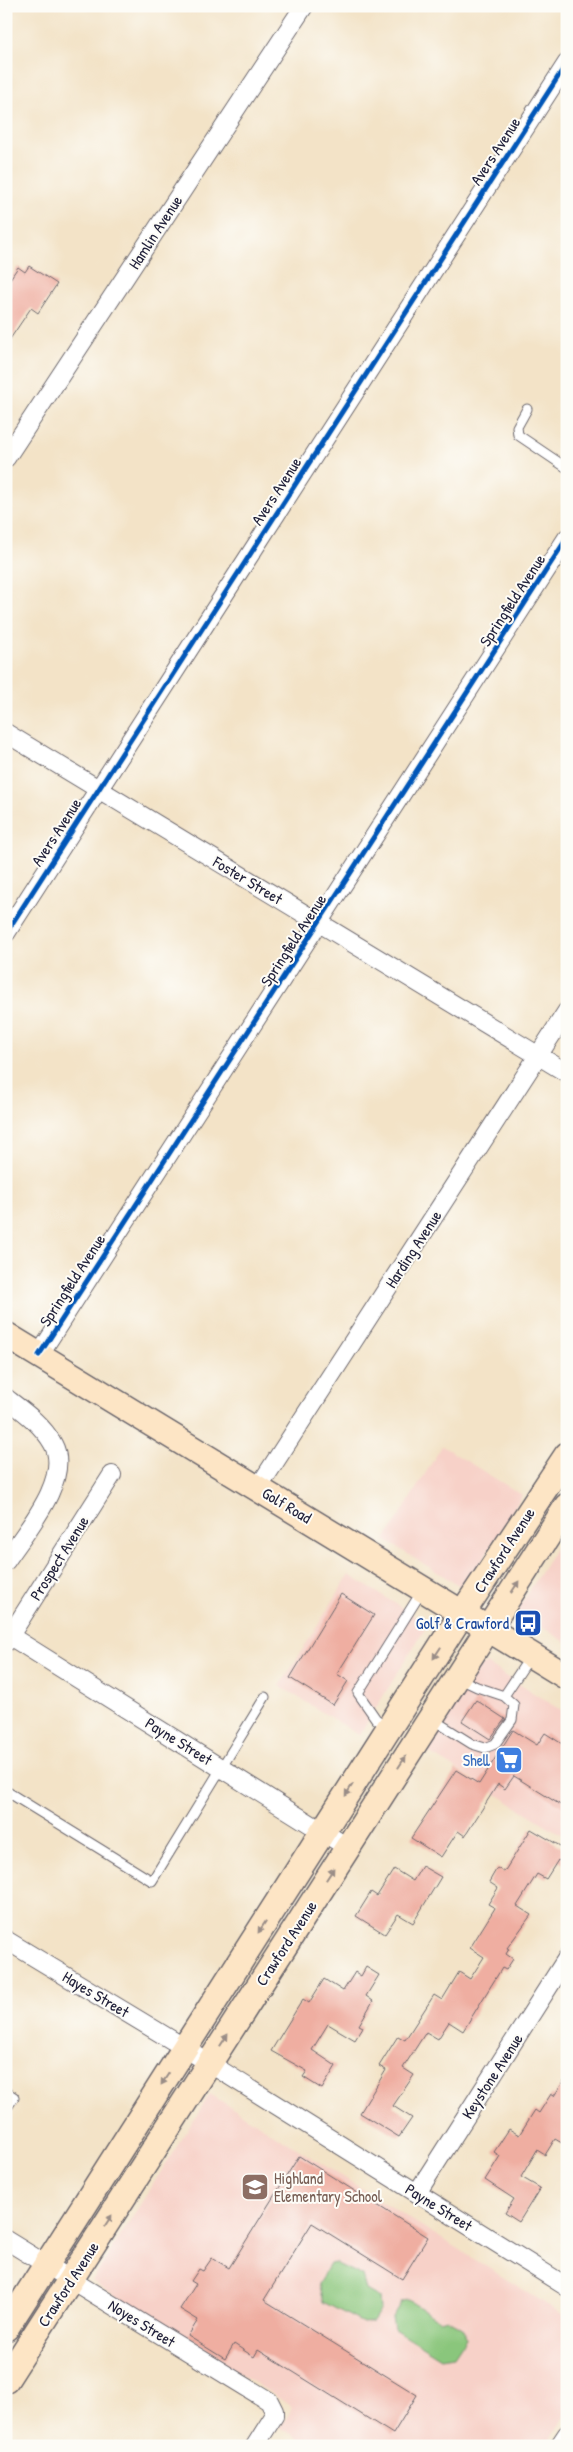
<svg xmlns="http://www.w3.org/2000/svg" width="573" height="2452" font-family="'Patrick Hand',sans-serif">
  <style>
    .built { fill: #f7d1c8 }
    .green { fill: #8ac67c; stroke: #56745c }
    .building { fill: #efaea1 }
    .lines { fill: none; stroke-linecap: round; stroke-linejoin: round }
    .service-casing { stroke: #6b666c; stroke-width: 11 }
    .minor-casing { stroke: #6b666c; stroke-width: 20 }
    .secondary-casing { stroke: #6b666c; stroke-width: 28 }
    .service { stroke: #fff; stroke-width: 9 }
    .minor { stroke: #fff; stroke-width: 18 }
    .secondary { stroke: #fde5c5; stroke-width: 25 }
    .cycleway-casing { stroke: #fdfcf7; stroke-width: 8 }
    .cycleway { stroke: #0057b8; stroke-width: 5 }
    .oneway { fill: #9a8d87 }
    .labels { text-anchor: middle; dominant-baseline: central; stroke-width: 4; stroke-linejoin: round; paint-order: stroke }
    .street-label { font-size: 16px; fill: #22223b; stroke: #fdfcf7 }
    .transit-label { font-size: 16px; fill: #164399; stroke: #fdfcf7; text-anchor: end }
    .shop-label { font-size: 16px; fill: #366cbe; stroke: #fdfcf7; text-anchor: end }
    .education-label { font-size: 16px; fill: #785e54; stroke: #fdfcf7; text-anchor: start }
  </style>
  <rect width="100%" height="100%" fill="#fdfcf7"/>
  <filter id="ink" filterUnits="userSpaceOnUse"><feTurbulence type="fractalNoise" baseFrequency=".02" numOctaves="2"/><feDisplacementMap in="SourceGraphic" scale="10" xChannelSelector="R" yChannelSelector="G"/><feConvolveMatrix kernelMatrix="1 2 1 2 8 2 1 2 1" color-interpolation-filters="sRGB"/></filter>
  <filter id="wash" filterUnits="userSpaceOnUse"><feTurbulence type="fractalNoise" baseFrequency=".0096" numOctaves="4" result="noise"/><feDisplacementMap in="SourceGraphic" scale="20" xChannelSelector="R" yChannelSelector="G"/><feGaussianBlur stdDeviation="1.12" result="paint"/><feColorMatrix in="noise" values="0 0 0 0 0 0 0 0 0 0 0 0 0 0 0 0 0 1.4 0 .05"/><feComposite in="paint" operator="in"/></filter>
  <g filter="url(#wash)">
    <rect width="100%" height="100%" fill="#f3e3c7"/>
    <path class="built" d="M 442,1446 L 522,1495 L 465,1589 L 385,1540 Z
      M 567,1529 L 567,1643 L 517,1611 Z
      M 349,1575 L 428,1624 L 359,1735 L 280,1686 Z
      M 487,1664 L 567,1714 L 567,1838 L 422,1748 L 471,1669 Z
      M 210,2094 L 567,2317 L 567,2413 L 546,2446 L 310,2446 L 280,2427 L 293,2407 L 92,2281 Z"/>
    <path class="green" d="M 335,2263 L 362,2276 L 366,2290 L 380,2298 L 381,2309 L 373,2322 L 363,2323 L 323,2302 L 318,2284 L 330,2264 Z
      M 408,2300 L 440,2320 L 447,2318 L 464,2329 L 466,2338 L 454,2356 L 441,2358 L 394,2329 L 392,2317 L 402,2301 Z"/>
    <g id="blocks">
      <path class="building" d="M 29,266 L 57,284 L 38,313 L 31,308 L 6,345 L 6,285 L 18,267 L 25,272 Z
        M 341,1594 L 374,1615 L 337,1674 L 348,1681 L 333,1705 L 290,1678 Z
        M 476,1700 L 505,1719 L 490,1739 L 462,1721 Z
        M 513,1730 L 537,1745 L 545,1733 L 567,1747 L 567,1809 L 514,1776 L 505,1789 L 498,1784 L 465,1836 L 458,1831 L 441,1857 L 411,1838 L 456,1770 L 479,1784 Z
        M 531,1829 L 567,1850 L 567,1866 L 558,1860 L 546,1879 L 537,1874 L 517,1906 L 531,1915 L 507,1948 L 509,1949 L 506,1954 L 513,1959 L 506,1970 L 502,1968 L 463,2031 L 449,2022 L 438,2039 L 426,2032 L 403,2068 L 414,2075 L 393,2106 L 412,2118 L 399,2137 L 360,2113 L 386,2070 L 379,2066 L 398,2036 L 405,2040 L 434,1995 L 442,2000 L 459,1972 L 470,1979 L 484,1957 L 470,1948 L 495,1908 L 488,1904 L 498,1888 L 489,1882 L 497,1868 L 504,1872 Z
        M 422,1866 L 441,1877 L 413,1923 L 398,1914 L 385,1934 L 356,1916 L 371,1892 L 377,1896 L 394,1869 L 413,1881 Z
        M 366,1967 L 379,1975 L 366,1996 L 373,2001 L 359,2025 L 363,2027 L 355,2040 L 328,2024 L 312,2050 L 336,2066 L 322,2089 L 303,2077 L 307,2071 L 271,2051 L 303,1999 L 309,2003 L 324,1979 L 343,1991 L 355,1972 L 361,1976 Z
        M 567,2076 L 567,2146 L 555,2139 L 545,2155 L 537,2150 L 521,2177 L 540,2188 L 519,2222 L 505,2213 L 514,2199 L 485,2180 L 500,2156 L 494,2152 L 509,2129 L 519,2135 L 535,2110 L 539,2113 L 551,2094 L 554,2096 Z
        M 299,2156 L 428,2237 L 402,2279 L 312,2223 L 264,2300 L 417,2395 L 393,2434 L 258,2350 L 254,2357 L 234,2344 L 225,2359 L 188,2336 L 198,2320 L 180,2309 L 196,2284 L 191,2281 L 199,2269 L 203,2271 L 212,2258 L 229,2268 Z"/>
    </g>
  </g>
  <g filter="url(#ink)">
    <use href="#blocks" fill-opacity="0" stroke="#6b666c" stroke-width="1"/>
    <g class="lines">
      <g class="service-casing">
        <path id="service" d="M 527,409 L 517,427 L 518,435 L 567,468
          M 458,1678 L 477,1687 L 504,1696
          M 432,1719 L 472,1744 L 485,1748 L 495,1744 L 512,1720 L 514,1705 L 504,1696 L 530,1657
          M 388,1727 L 376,1719 L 358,1693 L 422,1591
          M 6,1791 L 152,1881 L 265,1697
          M 6,2092 L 14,2097 L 6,2109"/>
      </g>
      <g class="minor-casing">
        <path id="minor" d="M 6,458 L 304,6
          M 6,733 L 567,1073
          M 6,933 L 567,63
          M 39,1355 L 567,538
          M 6,1398 C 23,1411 42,1424 53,1444 C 72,1479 25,1532 6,1561
          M 258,1488 L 567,1011
          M 10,1636 L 347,1847
          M 6,1642 L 112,1475
          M 6,1940 L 185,2048 L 567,2287
          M 417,2193 L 567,1958
          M 6,2240 L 269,2401 L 274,2411 L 274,2416 L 255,2446
          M 559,2446 L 567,2434"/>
      </g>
      <g class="secondary-casing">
        <path id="secondary" d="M 6,1335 L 567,1677
          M 6,2328 L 463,1612 L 567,1455
          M 6,2380 L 567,1506"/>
      </g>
      <use href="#service" class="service"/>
      <use href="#minor" class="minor"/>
      <use href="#secondary" class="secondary"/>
      <g class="cycleway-casing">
        <path id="cycleway" d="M 6,933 L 567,63
          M 39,1355 L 567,538"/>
      </g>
      <use href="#cycleway" class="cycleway"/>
    </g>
    <defs><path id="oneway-solid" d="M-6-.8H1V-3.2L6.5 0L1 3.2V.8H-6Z" transform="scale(1.25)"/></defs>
    <g class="oneway">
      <use href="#oneway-solid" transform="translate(515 1587) rotate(-57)"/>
      <use href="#oneway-solid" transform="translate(437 1653) rotate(123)"/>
      <use href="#oneway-solid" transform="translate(402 1762) rotate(-57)"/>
      <use href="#oneway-solid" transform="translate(349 1790) rotate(122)"/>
      <use href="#oneway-solid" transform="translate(330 1874) rotate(-57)"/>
      <use href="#oneway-solid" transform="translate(262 1927) rotate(123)"/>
      <use href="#oneway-solid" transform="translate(224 2040) rotate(-57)"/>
      <use href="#oneway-solid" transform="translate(165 2079) rotate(123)"/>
      <use href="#oneway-solid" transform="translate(108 2221) rotate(-57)"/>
    </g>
  </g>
  <defs>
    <g id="bus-square" transform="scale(1.4375)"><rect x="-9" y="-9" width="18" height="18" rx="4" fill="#1a4fb4" stroke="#fdfcf7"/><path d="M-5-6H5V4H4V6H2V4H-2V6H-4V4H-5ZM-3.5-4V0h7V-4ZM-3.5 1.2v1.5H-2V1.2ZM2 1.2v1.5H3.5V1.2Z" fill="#fff"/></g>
    <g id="supermarket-square" transform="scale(1.4375)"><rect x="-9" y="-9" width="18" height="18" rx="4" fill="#3f7fe0" stroke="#fdfcf7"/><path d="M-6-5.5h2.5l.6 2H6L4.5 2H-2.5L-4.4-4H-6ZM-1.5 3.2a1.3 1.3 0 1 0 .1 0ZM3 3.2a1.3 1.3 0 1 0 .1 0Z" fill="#fff"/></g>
    <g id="school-square" transform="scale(1.4375)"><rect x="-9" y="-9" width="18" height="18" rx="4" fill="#8d6e63" stroke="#fdfcf7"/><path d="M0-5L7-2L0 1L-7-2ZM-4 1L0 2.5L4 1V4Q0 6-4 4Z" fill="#fff"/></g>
  </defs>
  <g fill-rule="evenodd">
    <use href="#bus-square" x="528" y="1623"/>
    <use href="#supermarket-square" x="509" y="1760"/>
    <use href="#school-square" x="255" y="2187"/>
  </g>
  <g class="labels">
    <g class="street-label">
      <text transform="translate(495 151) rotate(-57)">Avers Avenue</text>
      <text transform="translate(155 232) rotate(-57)">Hamlin Avenue</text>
      <text transform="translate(276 491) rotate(-57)">Avers Avenue</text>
      <text transform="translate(512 600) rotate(-57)">Springfield Avenue</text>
      <text transform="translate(56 832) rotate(-57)">Avers Avenue</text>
      <text transform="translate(248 880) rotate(31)">Foster Street</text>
      <text transform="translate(293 940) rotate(-57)">Springfield Avenue</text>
      <text transform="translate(413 1249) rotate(-57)">Harding Avenue</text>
      <text transform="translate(72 1280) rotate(-57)">Springfield Avenue</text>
      <text transform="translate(287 1505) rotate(31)">Golf Road</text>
      <text transform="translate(504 1550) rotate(-57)">Crawford Avenue</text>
      <text transform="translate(59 1558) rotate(-58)">Prospect Avenue</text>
      <text transform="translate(179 1741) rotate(32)">Payne Street</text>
      <text transform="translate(286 1943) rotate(-57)">Crawford Avenue</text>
      <text transform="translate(96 1994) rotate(31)">Hayes Street</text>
      <text transform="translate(492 2076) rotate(-57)">Keystone Avenue</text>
      <text transform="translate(439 2207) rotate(32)">Payne Street</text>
      <text transform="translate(68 2284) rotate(-57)">Crawford Avenue</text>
      <text transform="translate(142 2323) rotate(32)">Noyes Street</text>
    </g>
    <g class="transit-label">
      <text x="509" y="1623">Golf &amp; Crawford</text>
    </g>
    <g class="shop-label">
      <text x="490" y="1760">Shell</text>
    </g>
    <g class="education-label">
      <text x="274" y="2178">Highland<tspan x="274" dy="18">Elementary School</tspan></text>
    </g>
  </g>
  <rect width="573" height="2452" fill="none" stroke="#fdfcf7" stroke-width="25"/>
</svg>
